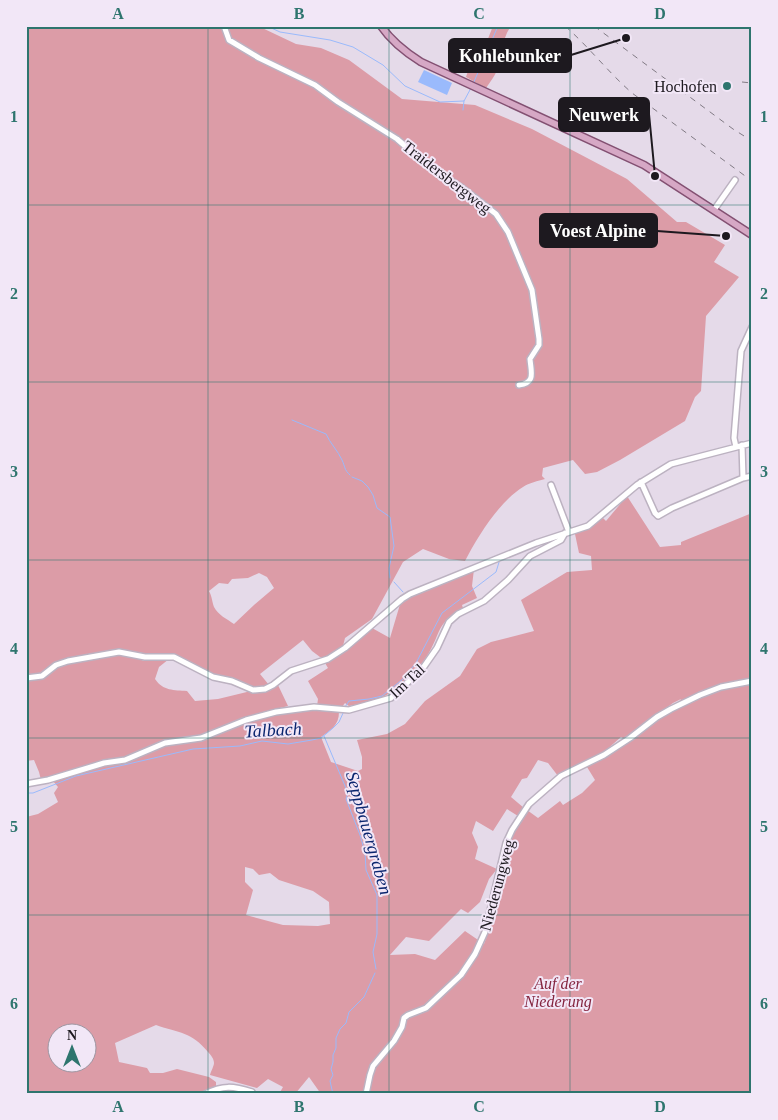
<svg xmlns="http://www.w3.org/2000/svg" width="778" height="1120" font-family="Georgia,serif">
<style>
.green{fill:#dc9ca7;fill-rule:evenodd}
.water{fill:#9abafc}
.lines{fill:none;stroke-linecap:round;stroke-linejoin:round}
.stream{stroke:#9abafc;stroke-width:1}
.minor-casing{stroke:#bcb2c1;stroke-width:8}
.major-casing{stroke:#835072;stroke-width:9}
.minor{stroke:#fff;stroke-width:5}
.major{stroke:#d6a8c5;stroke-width:6}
.rail{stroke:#817a84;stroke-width:1;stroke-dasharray:6 6;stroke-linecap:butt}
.grid{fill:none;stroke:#2e756e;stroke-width:1;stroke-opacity:0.55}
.poi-dot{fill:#2e756e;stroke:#f2e7f7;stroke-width:2}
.labels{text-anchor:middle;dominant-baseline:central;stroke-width:4;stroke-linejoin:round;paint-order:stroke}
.poi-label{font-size:16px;fill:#1d191f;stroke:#f2e7f7;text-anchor:end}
.street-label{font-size:16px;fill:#1d191f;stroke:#f2e7f7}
.park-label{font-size:16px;font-style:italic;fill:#84243f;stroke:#f2e7f7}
.water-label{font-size:18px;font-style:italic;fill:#0a256e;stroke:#f2e7f7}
.leader{fill:none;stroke:#1d191f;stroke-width:2}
.callout-dot{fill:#1d191f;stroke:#f2e7f7;stroke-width:2}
.callout{fill:#1d191f;stroke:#1d191f;stroke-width:2}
.callout-label{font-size:18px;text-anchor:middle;font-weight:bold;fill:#fff}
.neatline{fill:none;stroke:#2e756e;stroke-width:2}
.grid-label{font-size:16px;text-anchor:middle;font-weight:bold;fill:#2e756e}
</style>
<rect width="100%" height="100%" fill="#e5dae9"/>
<path class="green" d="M 26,26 L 258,26 L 296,44 L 321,48 L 349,60 L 402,99 L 475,105 L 532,129 L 627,179 L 677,222 L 686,222 L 725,245 L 714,262 L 739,277 L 706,316 L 701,391 L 695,397 L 685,421 L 620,460 L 597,472 L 585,474 L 573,460 L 543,468 L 542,476 L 545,479 C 538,481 529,483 523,487 C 499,502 478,536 465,561 L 449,559 L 423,549 L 403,562 L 372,619 L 345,638 L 343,646 L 327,657 L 320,657 L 312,651 L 303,640 L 260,674 L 269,685 L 263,688 L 255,689 L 208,673 L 178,656 L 171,654 L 164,654 L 148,656 L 114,650 L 92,654 L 89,653 L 92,658 L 117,653 L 145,661 L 169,659 L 159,667 L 155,679 C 163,691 174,690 187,691 L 195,701 L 218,699 L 251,691 C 260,695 271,692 278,685 L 288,706 L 241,718 L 239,720 L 196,737 L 171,740 L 129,757 L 41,780 L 39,772 L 34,760 L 26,761 ZM 259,573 L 267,577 L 274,588 L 254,605 L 234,624 C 227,619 218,615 214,607 C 212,602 212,596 209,591 L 219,583 L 228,584 L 232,579 L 248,578 Z
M 493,26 L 511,26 C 501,40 503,54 497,70 C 495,76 490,82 486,88 L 466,77 L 468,71 L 480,59 Z
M 627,496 L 660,547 L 681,545 L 681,542 L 752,513 L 752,679 L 746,680 L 747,685 L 752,684 L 752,1094 L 321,1094 L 309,1077 L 295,1094 L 279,1094 L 283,1087 L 268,1079 L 257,1088 L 210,1075 C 211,1071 214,1066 214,1063 C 214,1059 211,1055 208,1052 C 192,1032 179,1033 156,1025 L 115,1043 L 119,1062 L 147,1068 L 150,1073 L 163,1073 L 177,1069 L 209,1077 L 216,1082 L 216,1088 L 202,1094 L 26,1094 L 26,817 L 38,814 L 58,802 L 54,793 L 58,787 L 53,781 L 162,745 L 187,742 L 236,725 L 290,711 L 317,709 L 339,712 C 339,725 331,730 321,737 L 331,762 L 358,771 L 362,769 L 362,757 L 357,740 L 387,734 L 405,724 L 425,701 L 460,676 L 477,649 L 491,642 L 534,631 L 521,600 L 567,572 L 592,570 L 591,556 L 579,553 L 575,534 L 590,527 L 602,517 L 606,521 ZM 681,699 C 671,713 658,719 645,729 C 627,744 608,756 587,767 L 595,780 L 582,793 L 563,805 L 560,801 L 538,818 L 527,810 C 517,825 509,839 505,856 L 509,858 L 501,879 L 495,915 L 484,944 L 465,931 L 435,960 L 415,954 L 390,955 L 406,937 L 429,941 L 461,909 L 468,913 L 480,902 L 489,879 L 497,869 L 475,859 L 478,847 L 472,833 L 476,821 L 493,831 L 507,809 L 518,816 L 524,808 L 511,797 L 522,779 L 527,778 L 538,760 L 548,763 L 558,776 L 604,752 L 621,737 L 625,739 L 673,703 ZM 245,867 L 253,869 L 259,875 L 270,873 L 279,880 L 313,891 L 329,902 L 330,924 L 318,926 L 283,925 L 246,915 L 253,890 L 245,882 ZM 58,1032 L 88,1032 L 88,1062 L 58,1062 Z
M 474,569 L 472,586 L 477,598 L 462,605 L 463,608 C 435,624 442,632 427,656 C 416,673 395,694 375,700 C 367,703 357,704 349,706 L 345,703 L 341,708 L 317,706 L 318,699 L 308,681 L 328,668 L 325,663 L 339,655 L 372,625 L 372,628 L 390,638 L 401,601 Z"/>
<path class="water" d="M 424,70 L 452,83 L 447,95 L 418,82 Z"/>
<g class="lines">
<path class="stream" d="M 267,26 L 280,32 L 330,40 L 353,47 L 383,65 L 405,86 L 440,102 L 464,101 L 471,88
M 473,84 L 498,26
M 463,110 L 464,101
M 292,420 L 326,434 C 330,443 338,451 342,460 C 345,466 344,470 350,475
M 352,477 L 362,481 L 368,487 L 373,495 L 377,508 L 390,517 L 394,546 L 389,568 L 390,578
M 394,582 L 403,592
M 345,707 L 349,701 L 369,699 L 382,696 L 403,679 L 416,663 L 442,613 L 496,572 L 500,559
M 324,736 L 348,793 L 346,799 L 360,835 L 365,852 L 366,870 L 377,895 L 377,934 L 373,952 L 376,969
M 26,793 L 33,793 L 76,776 L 193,749 L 240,746 L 262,741 L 288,744 L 312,740 L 321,738 L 333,728 L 339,722 L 344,711
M 333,1094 L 330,1081 L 333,1075 L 331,1069 L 333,1062 L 333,1055 L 336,1048 L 336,1038 L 340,1029 L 346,1023 L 349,1012 L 364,997 L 375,973"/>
<defs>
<path id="minor" d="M 224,26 L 229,40 L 259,58 L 315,85 L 338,102 L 397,139 L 428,166 L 461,187 L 496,214 L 508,232 L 532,290 L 539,339 L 539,345 L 530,359 C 531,372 536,383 519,385
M 714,210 L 735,180
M 736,447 L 734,438 L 741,351 L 752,327
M 743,478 L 752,476
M 641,482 L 655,513 L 658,516 L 672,508 L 743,478 L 742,445
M 551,485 L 569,532
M 26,678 L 42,676 L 56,665 L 68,661 L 119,652 L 145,657 L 174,657 L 213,677 L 232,681 L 253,690 L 265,689 L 273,685 L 291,671 L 328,659 L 345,648 L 402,599 L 410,594 L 536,543 L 588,526 L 637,485 L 671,464 L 752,443
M 26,784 L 48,780 L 104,763 L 125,760 L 165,743 L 201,738 L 246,720 L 276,712 L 314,707 L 349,710 L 391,698 L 423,668 L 437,648 L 449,622 L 458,614 L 484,601 L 508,580 L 530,556 L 561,540 L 565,533
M 205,1094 C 223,1085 233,1086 252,1092 L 253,1094
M 366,1094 L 370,1075 L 373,1066 L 394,1041 L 402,1027 L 404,1018 L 408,1015 L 426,1008 L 461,975 L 475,954 L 485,932 L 506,843 L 512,830 L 529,804 L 561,776 L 604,755 L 630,738 L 657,717 L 671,709 L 700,695 L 721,687 L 752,681"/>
<path id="major" d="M 381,26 C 392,42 405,52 421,62 L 644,165 L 752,235"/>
</defs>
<use href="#minor" class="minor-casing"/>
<use href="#major" class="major-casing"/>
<use href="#minor" class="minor"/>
<use href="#major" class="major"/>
<path class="rail" d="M 565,26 C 589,47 608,72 632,93 L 752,181
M 594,26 L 733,129 L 752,141
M 742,82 L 752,83"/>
</g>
<path class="grid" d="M 208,26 L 208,1094M 389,26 L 389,1094M 570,26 L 570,1094M 26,205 L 752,205M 26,382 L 752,382M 26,560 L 752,560M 26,738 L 752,738M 26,915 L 752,915"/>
<circle class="poi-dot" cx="727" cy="86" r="5"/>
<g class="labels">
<g class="poi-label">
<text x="717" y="86">Hochofen</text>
</g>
<g class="street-label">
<text transform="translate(447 177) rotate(38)">Traidersbergweg</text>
<text transform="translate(407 681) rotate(-43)">Im Tal</text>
<text transform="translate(497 885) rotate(-75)">Niederungweg</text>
</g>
<g class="park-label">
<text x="558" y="983">Auf der<tspan x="558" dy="18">Niederung</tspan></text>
</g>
<g class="water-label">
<text transform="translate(273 730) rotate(-3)">Talbach</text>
<text transform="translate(369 833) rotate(74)">Seppbauergraben</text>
</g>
</g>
<path class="leader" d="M626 38L571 55M655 176L649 114M726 236L657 231"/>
<g class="callout-dot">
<circle cx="626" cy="38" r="5"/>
<circle cx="655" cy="176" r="5"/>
<circle cx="726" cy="236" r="5"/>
</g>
<g class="callout">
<rect x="449" y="39" width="122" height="33" rx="5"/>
<rect x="559" y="98" width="90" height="33" rx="5"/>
<rect x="540" y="214" width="117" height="33" rx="5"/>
</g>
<g class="callout-label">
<text x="510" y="62">Kohlebunker</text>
<text x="604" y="121">Neuwerk</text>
<text x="598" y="237">Voest Alpine</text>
</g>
<rect width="778" height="1120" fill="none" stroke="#f2e7f7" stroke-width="55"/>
<g transform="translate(72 1048)"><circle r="24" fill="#f2e7f7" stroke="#9d95a1"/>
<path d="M0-4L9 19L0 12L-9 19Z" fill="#2e756e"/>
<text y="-8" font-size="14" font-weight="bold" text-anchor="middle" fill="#1d191f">N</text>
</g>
<rect x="28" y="28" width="722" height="1064" class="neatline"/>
<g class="grid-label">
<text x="118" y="19">A</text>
<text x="299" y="19">B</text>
<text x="479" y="19">C</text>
<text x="660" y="19">D</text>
<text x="14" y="122">1</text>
<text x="764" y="122">1</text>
<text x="14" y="299">2</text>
<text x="764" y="299">2</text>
<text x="14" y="477">3</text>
<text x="764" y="477">3</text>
<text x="14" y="654">4</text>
<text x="764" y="654">4</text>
<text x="14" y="832">5</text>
<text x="764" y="832">5</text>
<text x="14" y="1009">6</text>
<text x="764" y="1009">6</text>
<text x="118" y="1112">A</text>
<text x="299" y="1112">B</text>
<text x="479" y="1112">C</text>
<text x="660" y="1112">D</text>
</g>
</svg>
